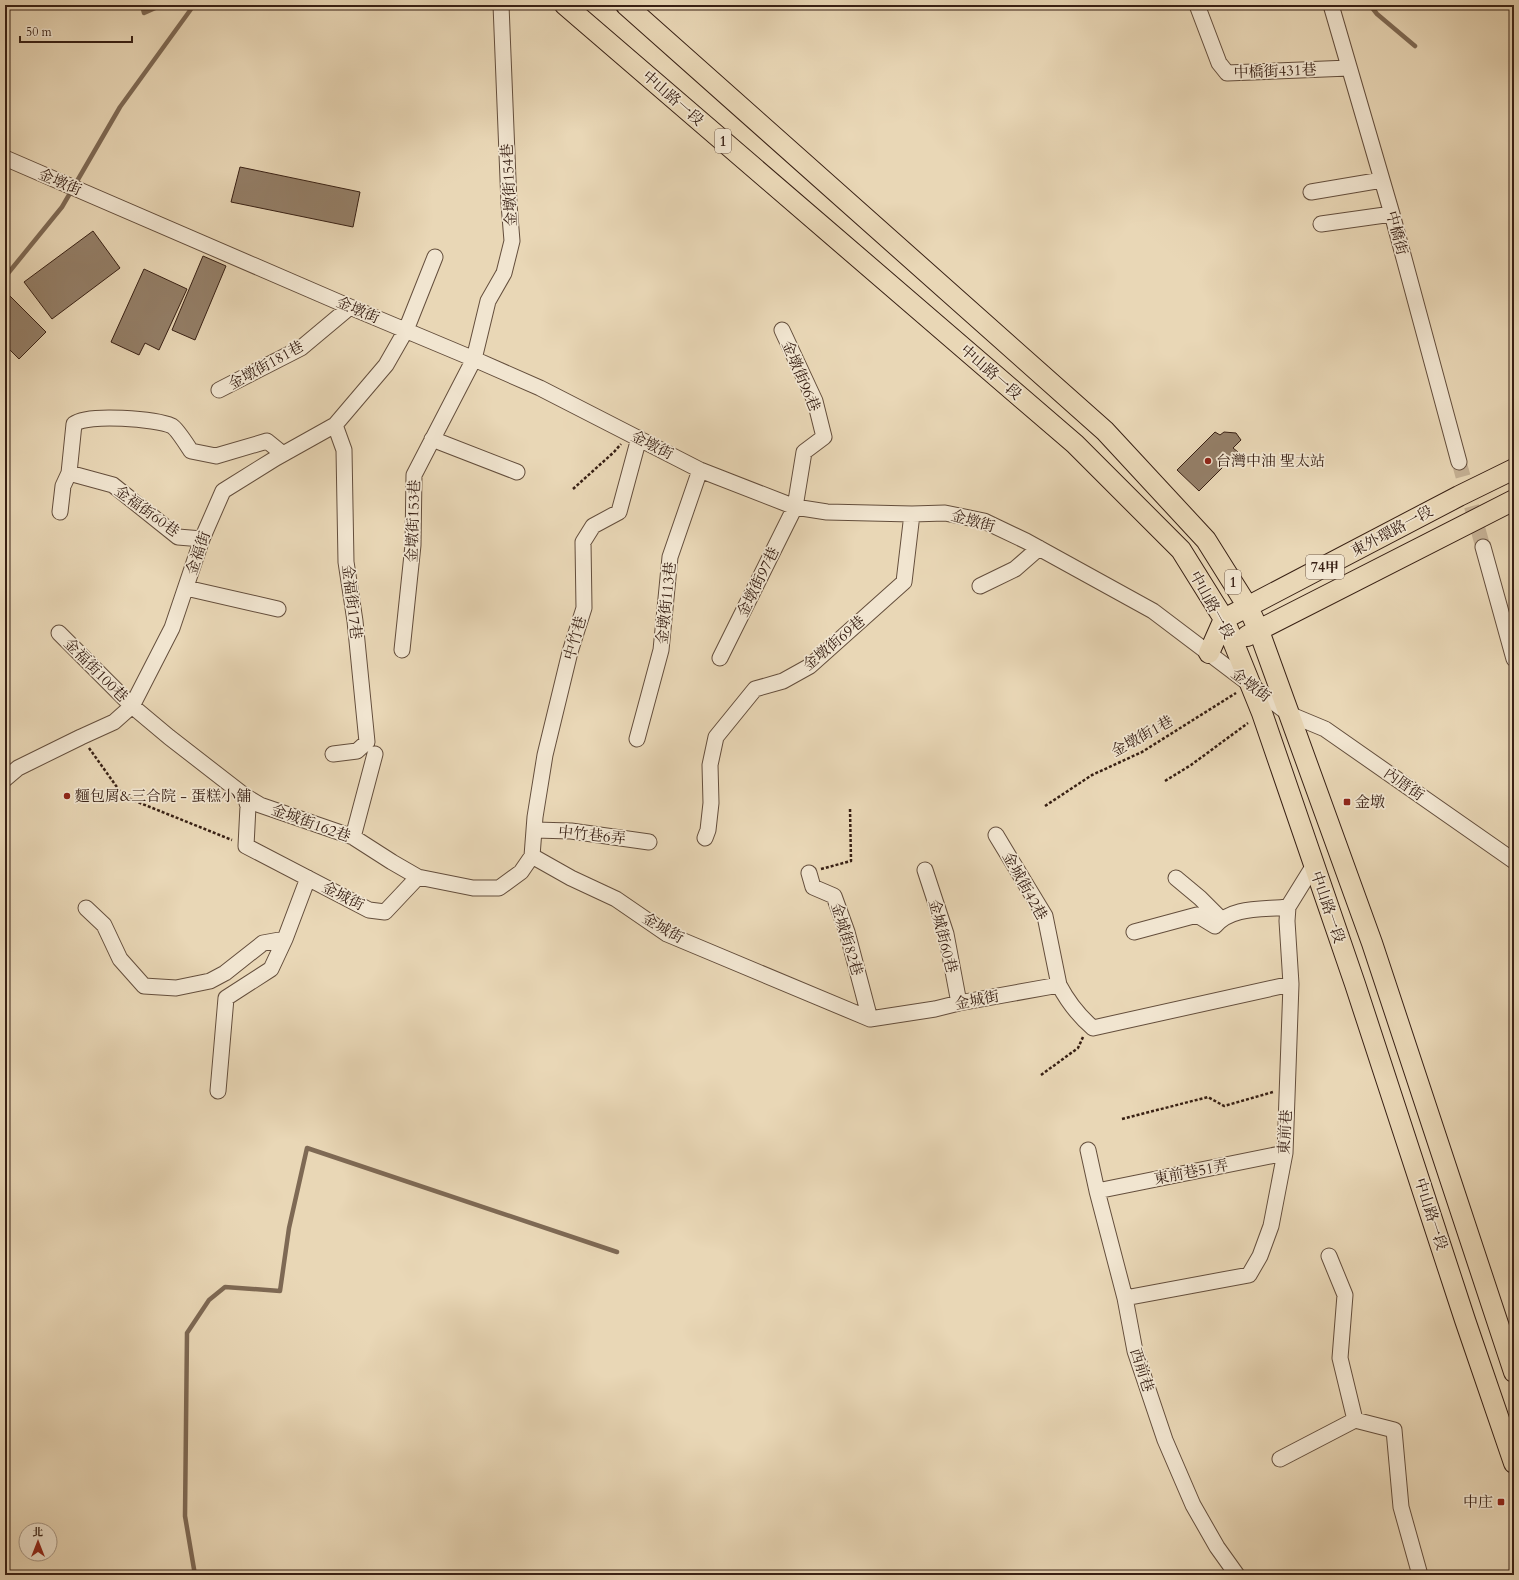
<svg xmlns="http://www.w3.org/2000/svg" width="1519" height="1580" font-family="Cardo,'Noto Serif TC',serif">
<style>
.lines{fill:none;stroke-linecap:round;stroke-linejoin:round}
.stream{stroke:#7e6954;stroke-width:4.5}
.building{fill:#947f68;stroke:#382014}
.minor-tunnel{stroke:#c6b296;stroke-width:15;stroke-dasharray:15 8;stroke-linecap:butt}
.minor-casing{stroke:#644e3c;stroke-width:17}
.major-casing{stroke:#382014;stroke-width:22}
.path{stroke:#382014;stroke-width:2.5;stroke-dasharray:3 2;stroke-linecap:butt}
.minor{stroke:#f1e5d0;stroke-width:15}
.major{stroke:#e9d7b6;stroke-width:20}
.poi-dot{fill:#8f2418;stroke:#f1e5d0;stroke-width:1.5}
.labels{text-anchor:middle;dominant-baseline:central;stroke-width:3.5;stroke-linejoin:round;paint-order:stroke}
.shield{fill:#f1e5d0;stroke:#705b4c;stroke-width:1}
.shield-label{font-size:14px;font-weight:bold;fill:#382014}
.street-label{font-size:15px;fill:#382014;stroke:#f1e5d0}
.poi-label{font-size:15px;fill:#382014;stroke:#f1e5d0;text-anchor:start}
</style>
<rect width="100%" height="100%" fill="#e9d7b6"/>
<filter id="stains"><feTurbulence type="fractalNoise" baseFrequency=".005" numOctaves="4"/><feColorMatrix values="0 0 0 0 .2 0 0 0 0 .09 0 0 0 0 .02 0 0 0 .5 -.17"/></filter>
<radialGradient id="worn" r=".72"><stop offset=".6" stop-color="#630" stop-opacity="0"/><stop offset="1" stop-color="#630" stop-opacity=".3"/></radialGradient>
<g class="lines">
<path class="stream" d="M 142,5 L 144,13 L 162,5
M 1370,5 L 1377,14 L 1415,46
M 5,277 L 62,207 L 120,107 L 194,5
M 195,1575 L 185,1516 L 187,1333 L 209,1300 L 225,1287 L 280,1291 L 289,1228 L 307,1148 L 617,1252"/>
</g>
<path class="building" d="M 240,167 L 360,192 L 353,227 L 231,202 Z
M 93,231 L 120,268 L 52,319 L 24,282 Z
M 203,256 L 226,266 L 195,340 L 172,330 Z
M 144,269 L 187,289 L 159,350 L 145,343 L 139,355 L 111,342 Z
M 7,293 L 46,332 L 19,359 L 5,345 L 5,295 Z
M 1215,432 L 1220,435 L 1224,432 L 1236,433 L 1241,440 L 1233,448 L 1238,452 L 1199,491 L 1177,470 Z"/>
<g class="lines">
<path class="minor-tunnel" d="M 1459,462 L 1483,547"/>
<defs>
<path id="minor" d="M 1197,5 L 1219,63 L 1227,73 L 1349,68
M 1331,5 L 1392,214 L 1459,462
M 5,158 L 350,307 L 474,359 L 540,388 L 700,470 L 795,507 L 827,512 L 912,514 L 945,513 L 984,521 L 1026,541 L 1153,611 L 1289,714 L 1325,729 L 1514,861
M 1311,192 L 1382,180
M 1321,224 L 1392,214
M 219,390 L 301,348 L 350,307
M 432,439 L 517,472
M 69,473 L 113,485 L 178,537 L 202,539
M 60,512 L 63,486 L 69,473 L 74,424 C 88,413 156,419 172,426 C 177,429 187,445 191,451 L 216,456 L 267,441 L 283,454
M 1483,547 L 1514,659
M 980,586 L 1015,569 L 1039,548
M 186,588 L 278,609
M 59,633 L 132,706 L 169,737 L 245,796 L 260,805 L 353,837 L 392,862 L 418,877 L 473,888 L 499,888 L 521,872 L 532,856 L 571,878 L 616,899 L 667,934 L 870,1019 L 935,1009 L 959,1003 L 1059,985 C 1068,1002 1079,1016 1093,1028 L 1291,984
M 402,650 L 413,545 L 414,475 L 474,359 L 488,301 L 504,273 L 512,241 L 509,204 L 501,5
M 720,658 L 795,507 L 804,452 L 824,437 L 815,401 L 782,330
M 637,739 L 661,650 L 670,557 L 700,470
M 333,754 L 357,751 L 367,742 L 355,621 L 346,562 L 344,450 L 335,425
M 5,779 L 18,768 L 81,737 L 114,722 L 132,706 L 172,628 L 202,539 L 223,491 L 276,458 L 335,425 L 386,365 L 406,330 L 435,257
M 245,796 L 248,806 L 246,846 L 369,910 L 385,912 L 418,877
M 535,830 L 571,831 L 649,842
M 996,835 L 1045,916 L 1059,985
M 353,837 L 375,754
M 705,838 L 708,830 L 711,803 L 710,765 L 716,737 L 755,689 L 783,681 L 810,666 L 904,582 L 912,514
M 532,856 L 535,817 L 545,755 L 570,652 L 584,608 L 583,542 L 593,526 L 619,512 L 639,438
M 925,870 L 946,934 L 959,1003
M 809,873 L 813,887 L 834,896 L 847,932 L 870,1019
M 1176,878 L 1200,898 L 1221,919
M 86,908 L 104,925 L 120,959 L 144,986 L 176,988 L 210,981 L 225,973 L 263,943 L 285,939
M 1134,932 L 1197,915 L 1215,926 C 1232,906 1263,910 1288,907
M 218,1091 L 226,998 L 271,969 L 285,939 L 308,878
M 1088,1150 L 1097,1191 L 1125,1298 L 1135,1351 L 1165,1440 L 1193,1505 L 1217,1547 L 1237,1575
M 1097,1191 L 1285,1153
M 1329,1256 L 1345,1295 L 1340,1358 L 1355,1420
M 1125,1298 L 1249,1275 L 1260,1256 L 1271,1226 L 1285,1153 L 1291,984 L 1287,921 L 1288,907 L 1314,865
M 1280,1459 L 1355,1420 L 1394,1430 L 1401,1507 L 1420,1575"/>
<path id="major" d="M 565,5 L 1075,444 L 1181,550 L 1224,619 L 1262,713 L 1355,984 L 1465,1320 L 1514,1463
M 626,5 L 1105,431 L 1206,540 L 1248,607 L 1259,631 L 1372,943 L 1514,1372
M 1247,636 L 1514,500
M 1209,653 L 1224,619 L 1459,496 L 1514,469"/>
</defs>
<use href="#minor" class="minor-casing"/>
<use href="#major" class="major-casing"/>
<path class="path" d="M 573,489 L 614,452 L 621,444
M 89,748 L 119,790 L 130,799 L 232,840
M 1165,781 L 1191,765 L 1248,723
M 1045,806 L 1092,775 L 1142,752 L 1236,693
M 821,869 L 851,861 L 850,808
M 1041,1075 L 1078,1048 L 1083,1037
M 1122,1119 L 1208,1097 L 1224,1106 L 1273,1092"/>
<use href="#minor" class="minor"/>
<use href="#major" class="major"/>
</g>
<g class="poi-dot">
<circle cx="1208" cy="461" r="4"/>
<circle cx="67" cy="796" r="4"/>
<rect x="1343" y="798" width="8" height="8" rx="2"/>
<rect x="1497" y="1498" width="8" height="8" rx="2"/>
</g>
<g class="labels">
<g class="shield">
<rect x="715" y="129" width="16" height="24" rx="3"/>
<rect x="1306" y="555" width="38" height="24" rx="3"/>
<rect x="1225" y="570" width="16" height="24" rx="3"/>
</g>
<g class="shield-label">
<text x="723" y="141">1</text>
<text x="1325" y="567">74甲</text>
<text x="1233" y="582">1</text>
</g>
<g class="street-label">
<text transform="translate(1275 71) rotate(-2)">中橋街431巷</text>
<text transform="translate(673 98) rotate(41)">中山路一段</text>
<text transform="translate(60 182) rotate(23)">金墩街</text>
<text transform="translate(509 185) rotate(-93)">金墩街154巷</text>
<text transform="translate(1397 233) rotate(75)">中橋街</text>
<text transform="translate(358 310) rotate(23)">金墩街</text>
<text transform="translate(266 365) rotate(-29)">金墩街181巷</text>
<text transform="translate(991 372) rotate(41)">中山路一段</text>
<text transform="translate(801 376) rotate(67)">金墩街96巷</text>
<text transform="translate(652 445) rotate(27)">金墩街</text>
<text transform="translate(147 511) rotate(36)">金福街60巷</text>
<text transform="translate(413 521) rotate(-88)">金墩街153巷</text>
<text transform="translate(973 521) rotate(16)">金墩街</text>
<text transform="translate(1392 531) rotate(-28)">東外環路一段</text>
<text transform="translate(198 553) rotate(-71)">金福街</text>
<text transform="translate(758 582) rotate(-64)">金墩街97巷</text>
<text transform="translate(352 602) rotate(83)">金福街17巷</text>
<text transform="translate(666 603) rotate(-84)">金墩街113巷</text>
<text transform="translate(1212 605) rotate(61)">中山路一段</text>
<text transform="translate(575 638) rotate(-74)">中竹巷</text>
<text transform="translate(834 643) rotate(-40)">金墩街69巷</text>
<text transform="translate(96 670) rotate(45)">金福街100巷</text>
<text transform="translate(1251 685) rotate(37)">金墩街</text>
<text transform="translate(1142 736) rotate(-29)">金墩街1巷</text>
<text transform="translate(1404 784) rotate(35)">內厝街</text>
<text transform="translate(311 823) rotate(20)">金城街162巷</text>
<text transform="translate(592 835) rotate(6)">中竹巷6弄</text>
<text transform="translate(1025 886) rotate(61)">金城街42巷</text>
<text transform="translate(343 896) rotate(27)">金城街</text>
<text transform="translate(1328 907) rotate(71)">中山路一段</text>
<text transform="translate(663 928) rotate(30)">金城街</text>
<text transform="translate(943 936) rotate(76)">金城街60巷</text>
<text transform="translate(847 939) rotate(73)">金城街82巷</text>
<text transform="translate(977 1000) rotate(-11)">金城街</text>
<text transform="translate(1285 1132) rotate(-87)">東前巷</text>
<text transform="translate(1191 1172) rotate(-11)">東前巷51弄</text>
<text transform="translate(1431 1214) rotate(72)">中山路一段</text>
<text transform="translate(1142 1370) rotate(72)">西前巷</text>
</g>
<g class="poi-label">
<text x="1216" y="461">台灣中油 聖太站</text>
<text x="75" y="796">麵包屑&amp;三合院 - 蛋糕小舖</text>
<text x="1355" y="802">金墩</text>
<text x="1493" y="1502" text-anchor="end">中庄</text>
</g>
</g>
<rect width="1519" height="1580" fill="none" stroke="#e9d7b6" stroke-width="20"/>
<rect x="6" y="6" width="1507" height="1568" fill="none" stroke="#382014" stroke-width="2"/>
<rect x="10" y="10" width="1499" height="1560" fill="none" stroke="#382014"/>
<g transform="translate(38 1542)"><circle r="19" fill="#f1e5d0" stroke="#a79685"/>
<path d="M0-3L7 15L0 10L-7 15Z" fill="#8f2418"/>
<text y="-6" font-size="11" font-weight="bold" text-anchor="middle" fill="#382014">北</text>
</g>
<path d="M20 36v6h112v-6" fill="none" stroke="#382014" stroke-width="2"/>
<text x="26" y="36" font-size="12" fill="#382014" stroke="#f1e5d0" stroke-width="3" paint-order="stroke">50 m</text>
<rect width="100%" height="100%" filter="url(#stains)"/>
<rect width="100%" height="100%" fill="url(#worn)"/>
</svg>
